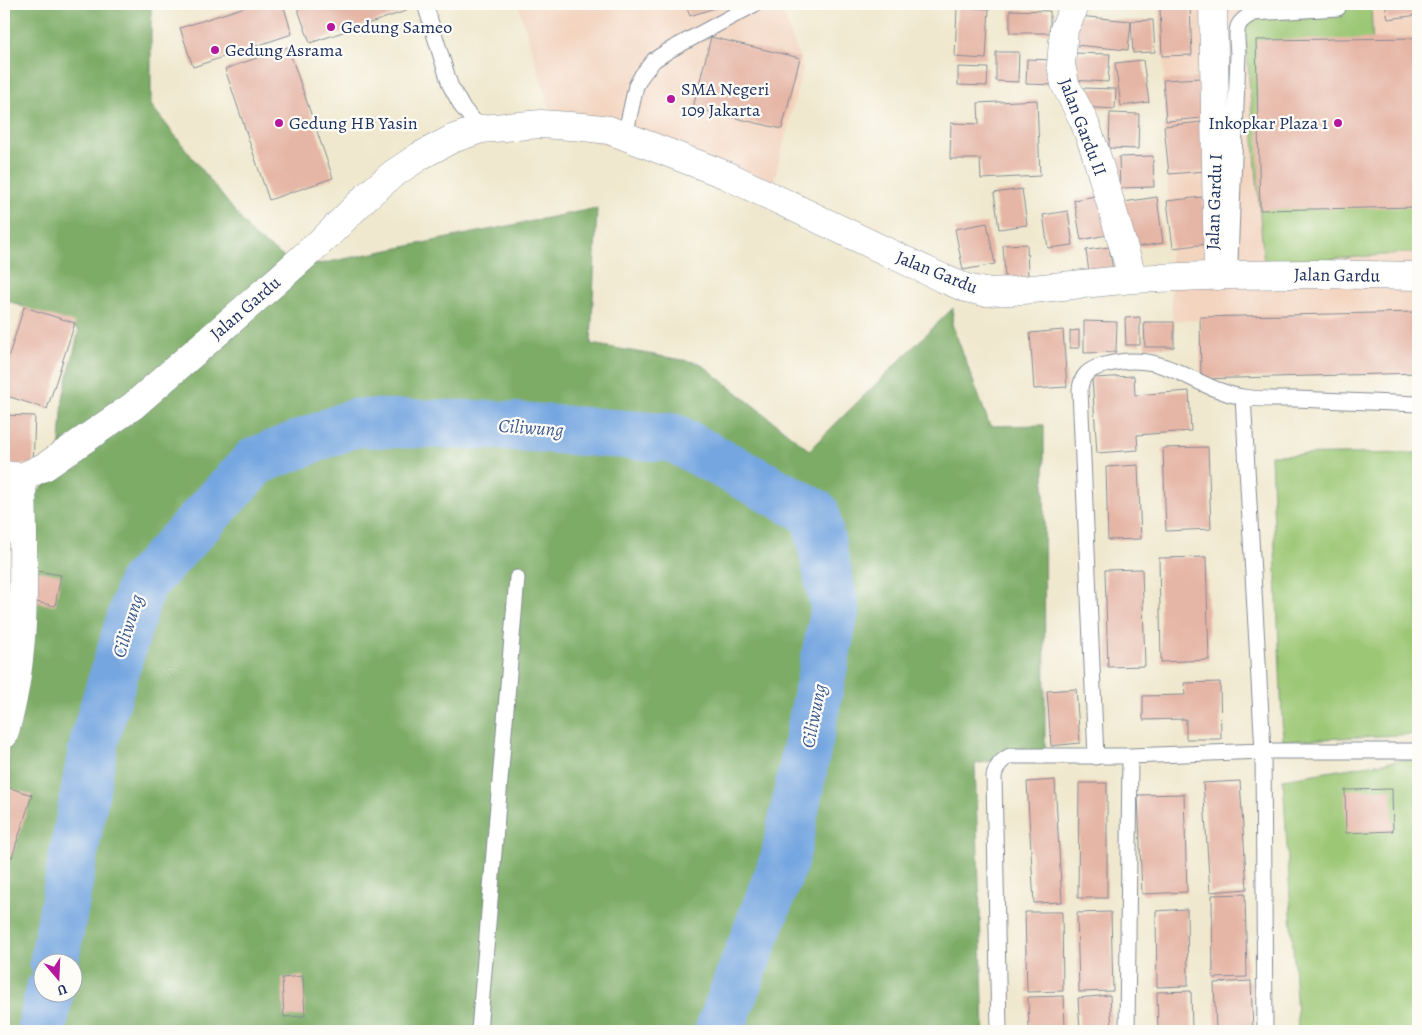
<svg xmlns="http://www.w3.org/2000/svg" width="1422" height="1035" font-family="Alegreya,serif">
<style>
.built{fill:#f3d4bf}
.green{fill:#9cc774;stroke:#5c7b69}
.forest{fill:#7dac66;stroke:#4c6e62;fill-rule:evenodd}
.lines{fill:none;stroke-linecap:round;stroke-linejoin:round}
.river{stroke:#75a6e0;stroke-width:49}
.building{fill:#e5b5a5}
.lane-casing{stroke:#868c96;stroke-width:17}
.street-casing{stroke:#868c96;stroke-width:29}
.lane{stroke:#fff;stroke-width:15}
.street{stroke:#fff;stroke-width:28}
.poi-dot{fill:#b5179e;stroke:#fdfcf7;stroke-width:2}
.labels{text-anchor:middle;dominant-baseline:central;stroke-width:4.5;stroke-linejoin:round;paint-order:stroke}
.poi-label{font-size:18px;fill:#1b2f5e;stroke:#fdfcf7;text-anchor:start}
.street-label{font-size:18px;fill:#1b2f5e;stroke:#fdfcf7}
.water-label{font-size:19px;font-style:italic;fill:#3a598c;stroke:#fdfcf7}
</style>
<rect width="100%" height="100%" fill="#fdfcf7"/>
<filter id="ink" filterUnits="userSpaceOnUse"><feTurbulence type="fractalNoise" baseFrequency=".02" numOctaves="2"/><feDisplacementMap in="SourceGraphic" scale="10" xChannelSelector="R" yChannelSelector="G"/><feConvolveMatrix kernelMatrix="1 2 1 2 8 2 1 2 1" color-interpolation-filters="sRGB"/></filter>
<filter id="wash" filterUnits="userSpaceOnUse"><feTurbulence type="fractalNoise" baseFrequency=".0096" numOctaves="4" result="noise"/><feDisplacementMap in="SourceGraphic" scale="20" xChannelSelector="R" yChannelSelector="G"/><feGaussianBlur stdDeviation="1.12" result="paint"/><feColorMatrix in="noise" values="0 0 0 0 0 0 0 0 0 0 0 0 0 0 0 0 0 1.4 0 .05"/><feComposite in="paint" operator="in"/></filter>
<g filter="url(#wash)">
<rect width="100%" height="100%" fill="#f0e8ce"/>
<path class="built" d="M 518,4 L 780,4 L 803,68 L 770,196 L 556,130 Z
M 1162,4 L 1418,4 L 1418,313 L 1172,321 Z"/>
<path class="green" d="M 1243,4 L 1371,4 L 1373,51 L 1418,50 L 1418,252 L 1264,265 Z
M 1418,453 L 1418,734 L 1283,741 L 1271,455 Z
M 1414,758 L 1418,761 L 1418,1031 L 1298,1031 L 1283,779 Z"/>
<path class="forest" d="M 4,4 L 151,4 L 151,105 L 254,236 L 299,268 L 597,208 L 591,344 L 700,363 L 809,450 L 953,308 L 952,324 L 990,426 L 1044,425 L 1045,752 L 975,764 L 984,1031 L 4,1031 L 4,821 L 5,818 L 20,509 L 58,472 L 63,398 L 79,330 L 4,299 ZM 42,962 L 72,962 L 72,992 L 42,992 Z"/>
<g class="lines">
<path class="river" d="M 54,962 L 95,737 L 141,585 L 256,461 L 354,423 L 495,425 L 674,438 L 815,513 L 835,609 L 785,858 L 719,1031
M 42,1031 L 49,992"/>
</g>
<g id="blocks">
<path class="building" d="M 254,4 L 283,4 L 292,34 L 193,67 L 180,28 Z
M 296,4 L 404,4 L 406,11 L 310,43 Z
M 685,4 L 727,4 L 690,16 Z
M 1385,4 L 1418,4 L 1418,15 L 1388,19 Z
M 957,7 L 989,9 L 986,59 L 955,57 Z
M 1190,7 L 1192,55 L 1162,56 L 1160,8 Z
M 1010,10 L 1050,11 L 1050,33 L 1010,33 Z
M 1078,16 L 1131,21 L 1128,50 L 1075,45 Z
M 1153,20 L 1155,52 L 1133,53 L 1131,21 Z
M 711,37 L 800,58 L 782,129 L 693,108 Z
M 1418,38 L 1418,207 L 1260,210 L 1256,40 Z
M 288,47 L 333,178 L 269,200 L 225,69 Z
M 996,52 L 1019,52 L 1018,82 L 996,81 Z
M 1071,53 L 1110,54 L 1108,82 L 1070,80 Z
M 1027,59 L 1055,60 L 1054,85 L 1026,84 Z
M 1143,60 L 1149,102 L 1121,106 L 1115,63 Z
M 958,67 L 988,68 L 987,86 L 958,85 Z
M 1202,78 L 1205,118 L 1166,121 L 1163,80 Z
M 1082,88 L 1116,89 L 1115,109 L 1081,107 Z
M 1037,100 L 1040,176 L 981,179 L 980,159 L 950,159 L 951,123 L 979,124 L 978,103 Z
M 1110,113 L 1139,114 L 1138,149 L 1109,148 Z
M 1201,122 L 1206,171 L 1169,174 L 1164,126 Z
M 1153,156 L 1154,187 L 1120,188 L 1119,157 Z
M 1022,189 L 1027,225 L 999,229 L 994,193 Z
M 1100,195 L 1107,235 L 1081,240 L 1074,200 Z
M 1157,197 L 1163,243 L 1130,248 L 1124,202 Z
M 1202,197 L 1207,244 L 1173,248 L 1167,201 Z
M 1068,211 L 1073,245 L 1048,248 L 1043,215 Z
M 987,223 L 995,264 L 963,270 L 955,229 Z
M 1027,244 L 1028,278 L 1005,279 L 1003,245 Z
M 1109,247 L 1114,277 L 1090,280 L 1086,250 Z
M 24,307 L 75,323 L 47,409 L 4,395 L 4,371 Z
M 1418,312 L 1418,373 L 1201,379 L 1200,317 Z
M 1140,317 L 1140,345 L 1126,345 L 1125,318 Z
M 1084,321 L 1117,322 L 1116,352 L 1084,353 Z
M 1144,322 L 1174,322 L 1174,347 L 1145,347 Z
M 1063,330 L 1067,387 L 1034,389 L 1030,333 Z
M 1079,330 L 1079,348 L 1070,348 L 1070,331 Z
M 1134,376 L 1135,395 L 1189,391 L 1191,431 L 1137,435 L 1138,450 L 1097,453 L 1092,378 Z
M 4,415 L 35,416 L 33,465 L 4,464 Z
M 1208,447 L 1211,529 L 1166,531 L 1163,448 Z
M 1138,465 L 1141,539 L 1108,540 L 1106,467 Z
M 1206,557 L 1209,660 L 1161,662 L 1159,558 Z
M 1142,569 L 1145,666 L 1108,667 L 1105,570 Z
M 32,570 L 61,575 L 55,606 L 27,600 Z
M 1220,682 L 1221,739 L 1186,739 L 1186,719 L 1143,720 L 1143,696 L 1185,695 L 1184,683 Z
M 1076,689 L 1080,743 L 1051,746 L 1047,691 Z
M 1055,780 L 1062,902 L 1034,903 L 1027,782 Z
M 1240,781 L 1247,889 L 1210,892 L 1203,783 Z
M 1079,783 L 1107,783 L 1107,898 L 1078,898 Z
M 4,786 L 32,795 L 12,857 L 4,854 Z
M 1392,789 L 1393,831 L 1346,833 L 1345,790 Z
M 1184,794 L 1187,892 L 1142,894 L 1138,795 Z
M 1245,894 L 1247,977 L 1213,978 L 1212,895 Z
M 1187,909 L 1188,986 L 1157,987 L 1156,911 Z
M 1025,912 L 1062,912 L 1063,991 L 1027,992 Z
M 1111,912 L 1113,991 L 1079,992 L 1077,913 Z
M 303,976 L 305,1016 L 284,1017 L 282,978 Z
M 1251,981 L 1253,1031 L 1216,1031 L 1214,983 Z
M 1191,991 L 1192,1031 L 1158,1031 L 1157,992 Z
M 1110,995 L 1112,1031 L 1080,1031 L 1078,998 Z
M 1064,996 L 1065,1031 L 1029,1031 L 1028,997 Z"/>
</g>
</g>
<g filter="url(#ink)">
<use href="#blocks" fill-opacity="0" stroke="#868c96" stroke-width="1"/>
<g class="lines">
<defs>
<path id="lane" d="M 425,4 L 450,85 L 462,107 L 481,129
M 625,136 L 636,86 L 642,75 L 654,60 L 668,51 L 755,4
M 1230,261 L 1238,54 C 1237,32 1232,23 1254,13 L 1338,8
M 1243,397 L 1263,751 L 1265,1031
M 1096,757 L 1080,390 C 1081,376 1088,370 1101,366 C 1164,347 1187,386 1242,397 C 1259,400 1279,399 1296,399 C 1337,401 1377,402 1418,404
M 479,1031 L 517,578
M 999,1031 L 994,776 C 997,766 1000,761 1010,756 L 1130,756 L 1263,751 L 1418,751
M 1127,1031 L 1130,756"/>
<path id="street" d="M 1076,4 L 1064,29 L 1061,65 L 1065,84 L 1084,121 L 1095,151 L 1133,279
M 1213,4 L 1218,276
M 4,475 L 22,477 L 46,466 L 133,406 L 280,278 L 329,234 L 367,196 L 393,174 L 420,156 L 452,139 L 481,129 L 541,124 L 584,127 L 609,130 L 726,175 L 942,278 L 966,288 L 984,292 L 1012,291 L 1133,279 L 1230,275 L 1315,274 L 1418,276
M 4,735 C 29,653 23,561 22,477"/>
</defs>
<use href="#lane" class="lane-casing"/>
<use href="#street" class="street-casing"/>
<use href="#lane" class="lane"/>
<use href="#street" class="street"/>
</g>
</g>
<g class="poi-dot">
<circle cx="331" cy="27" r="5"/>
<circle cx="215" cy="50" r="5"/>
<circle cx="671" cy="99" r="5"/>
<circle cx="279" cy="123" r="5"/>
<circle cx="1338" cy="123" r="5"/>
</g>
<g class="labels">
<g class="poi-label">
<text x="341" y="27">Gedung Sameo</text>
<text x="225" y="50">Gedung Asrama</text>
<text x="681" y="89">SMA Negeri<tspan x="681" dy="21">109 Jakarta</tspan></text>
<text x="289" y="123">Gedung HB Yasin</text>
<text x="1328" y="123" text-anchor="end">Inkopkar Plaza 1</text>
</g>
<g class="street-label">
<text transform="translate(1083 127) rotate(69)">Jalan Gardu II</text>
<text transform="translate(1214 202) rotate(-88)">Jalan Gardu I</text>
<text transform="translate(937 272) rotate(22)">Jalan Gardu</text>
<text transform="translate(1337 275) rotate(1)">Jalan Gardu</text>
<text transform="translate(245 308) rotate(-41)">Jalan Gardu</text>
</g>
<g class="water-label">
<text transform="translate(531 428) rotate(4)">Ciliwung</text>
<text transform="translate(128 626) rotate(-73)">Ciliwung</text>
<text transform="translate(814 716) rotate(-79)">Ciliwung</text>
</g>
</g>
<rect width="1422" height="1035" fill="none" stroke="#fdfcf7" stroke-width="20"/>
<g transform="translate(58 978) rotate(161)"><circle r="24" fill="#fdfcf7" stroke="#a3aaba"/>
<path d="M0-4L9 19L0 12L-9 19Z" fill="#b5179e"/>
<text y="-8" font-size="14" font-weight="bold" text-anchor="middle" fill="#1b2f5e">U</text>
</g>
</svg>
